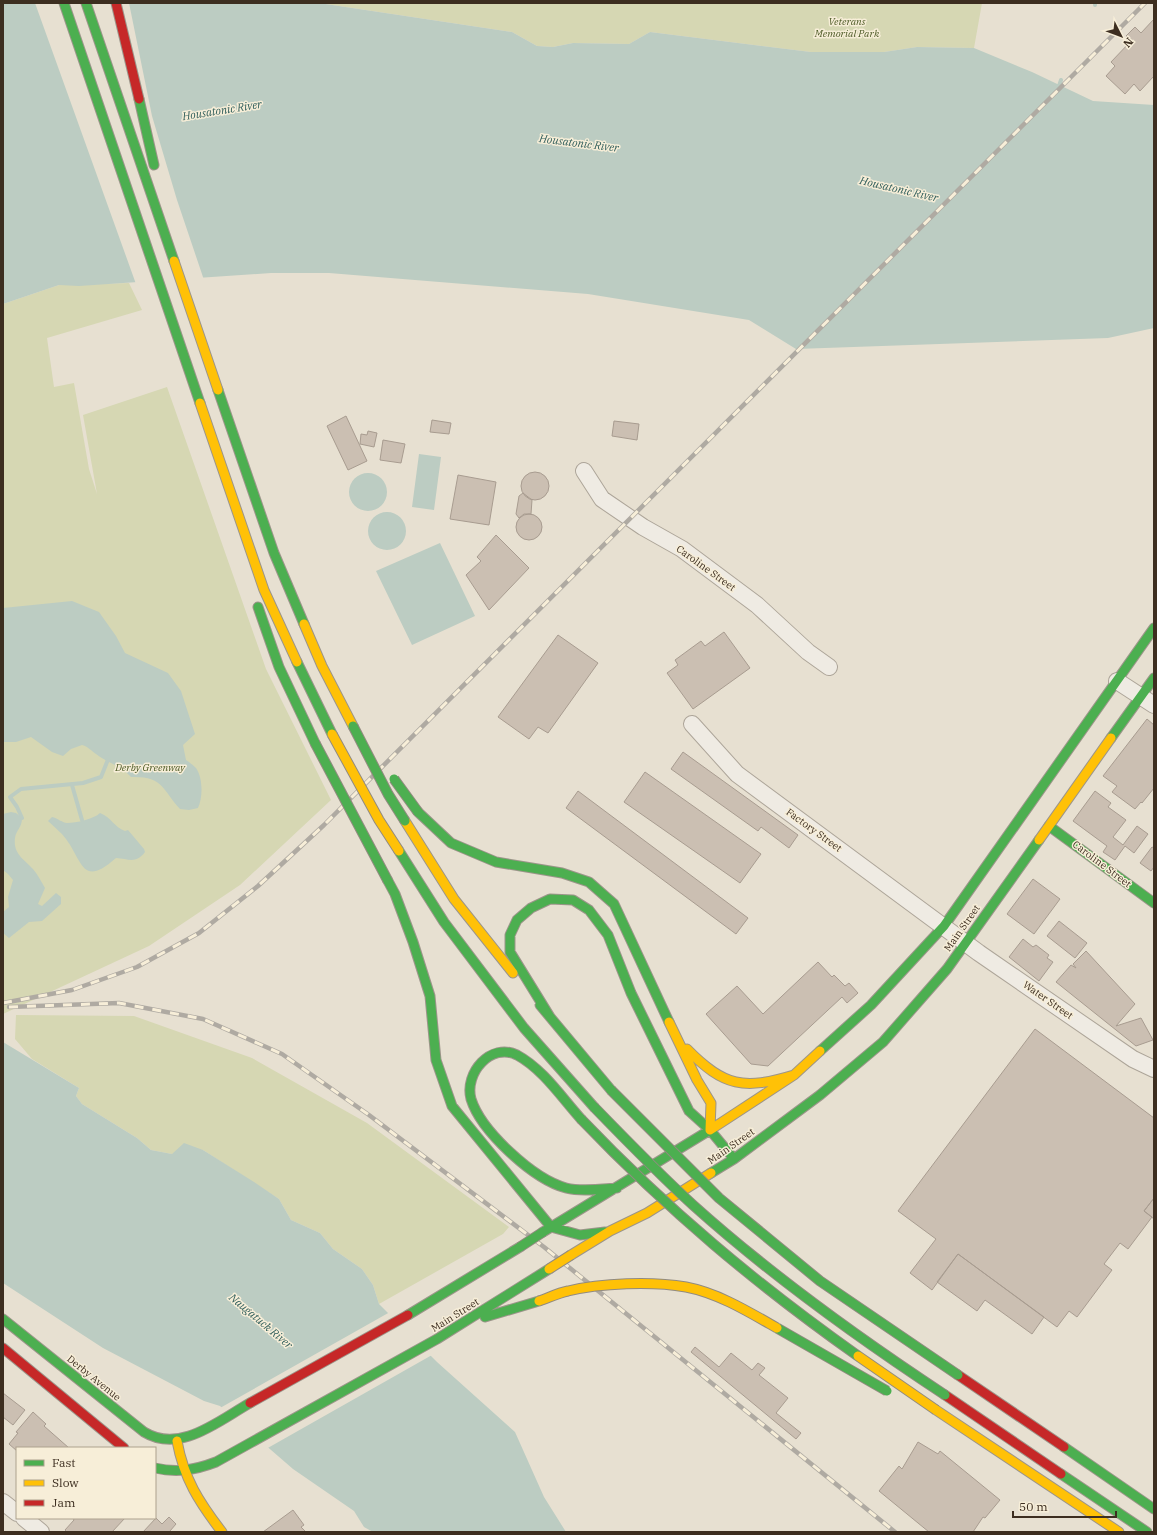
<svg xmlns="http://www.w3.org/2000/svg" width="1157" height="1535" font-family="'IBM Plex Serif',serif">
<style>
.green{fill:#d6d7b3}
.water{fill:#bcccc2}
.pier{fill:#e7e0d1}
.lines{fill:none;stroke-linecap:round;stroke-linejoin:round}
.stream{stroke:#bcccc2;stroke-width:4}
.building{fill:#cbbfb2;stroke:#a89c90}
.street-casing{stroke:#ada599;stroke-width:18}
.fast-casing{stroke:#9c958a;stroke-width:11}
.slow-casing{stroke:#9c958a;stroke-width:11}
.jam-casing{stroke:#9c958a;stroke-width:11}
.street{stroke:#efebe3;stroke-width:16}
.fast{stroke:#4caf50;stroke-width:9}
.slow{stroke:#ffc107;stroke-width:9}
.jam{stroke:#c62828;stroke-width:9}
.rail-casing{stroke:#afaaa2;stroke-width:4.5}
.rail{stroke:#f7eed8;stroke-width:3;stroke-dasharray:9;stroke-linecap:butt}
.fast-bridge-casing{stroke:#928b80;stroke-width:11;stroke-linecap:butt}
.slow-bridge-casing{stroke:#928b80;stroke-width:11;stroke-linecap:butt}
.fast-bridge{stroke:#4caf50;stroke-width:9}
.slow-bridge{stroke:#ffc107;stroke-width:9}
.labels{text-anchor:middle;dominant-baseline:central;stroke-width:3;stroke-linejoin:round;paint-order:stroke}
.park-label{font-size:10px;font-style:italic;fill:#4d5a26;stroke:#f7eed8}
.street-label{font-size:10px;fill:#3d2e20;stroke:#f7eed8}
.water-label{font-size:11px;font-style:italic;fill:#2f5d5a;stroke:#f7eed8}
</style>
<rect width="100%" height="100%" fill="#e7e0d1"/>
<path class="green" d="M 319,3 L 982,3 L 974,48 L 917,47 L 884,52 L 811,52 L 650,32 L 629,44 L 573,43 L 553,47 L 537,46 L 512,32 Z
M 129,283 L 142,310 L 47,338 L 54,387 L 74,383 L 89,469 L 97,494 L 83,415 L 167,387 L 266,669 L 331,800 L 240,885 L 149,946 L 3,1014 L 3,304 L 59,285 Z
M 16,1015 L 134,1016 L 252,1058 L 367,1123 L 509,1227 L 503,1234 L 379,1304 L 373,1285 L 362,1269 L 333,1249 L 320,1233 L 291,1220 L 279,1199 L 203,1150 L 172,1154 L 151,1150 L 137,1138 L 82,1104 L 76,1096 L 79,1088 L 32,1059 L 15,1039 Z"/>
<path class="water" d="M 3,3 L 319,3 L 512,32 L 537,46 L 553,47 L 573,43 L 629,44 L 650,32 L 811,52 L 884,52 L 917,47 L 974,48 L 1032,72 L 1093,101 L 1154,105 L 1154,328 L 1108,338 L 796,349 L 749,320 L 588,294 L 329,273 L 271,273 L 79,286 L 59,285 L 3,304 Z
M 419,454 L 441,457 L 434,510 L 412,507 Z
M349 492a19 19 0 1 1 38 0a19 19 0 1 1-38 0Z
M368 531a19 19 0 1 1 38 0a19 19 0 1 1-38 0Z
M 440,543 L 475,616 L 412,645 L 376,571 Z
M 72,601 L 99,612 L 116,636 L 125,653 L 168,673 L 181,691 L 195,734 L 183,745 L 186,760 C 189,762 193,765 196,768 C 203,778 203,797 198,808 L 189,810 L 180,809 C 162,789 163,776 131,777 C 121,766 108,763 96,754 C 91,751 89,747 82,745 L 71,749 L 63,756 L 52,752 L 31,737 L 16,742 L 3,742 L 3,608 Z
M 11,812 L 16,813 L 22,818 C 22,828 16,830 15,838 C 13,854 24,859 33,869 C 38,875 41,881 45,888 L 38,904 L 42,906 L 56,893 L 61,897 L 61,904 L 42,921 L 29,922 L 9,938 L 3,933 L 3,912 L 9,907 L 8,897 L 13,880 L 8,874 L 3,870 L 3,814 Z
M 100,813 C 112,818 114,827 125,831 L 128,830 L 144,849 L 145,852 C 136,864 129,859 116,858 C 82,888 83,862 66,839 C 61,832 54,827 48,821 L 52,817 C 57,818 63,823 67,823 C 76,823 94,819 100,813 Z
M 3,1042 L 79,1088 L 76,1096 L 82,1104 L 137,1138 L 151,1150 L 172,1154 L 184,1143 L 203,1150 L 257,1184 L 279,1199 L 291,1220 L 320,1233 L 333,1249 L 362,1269 L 373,1285 L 379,1304 L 437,1362 L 515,1432 L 544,1497 L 566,1532 L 373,1532 L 364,1527 L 354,1511 L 293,1469 L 220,1406 L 204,1401 L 103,1348 L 3,1283 Z"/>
<path class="pier" d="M 35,3 L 129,3 L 152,116 L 177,200 L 204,280 L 136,284 Z
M 390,1312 L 432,1355 L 266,1449 L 220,1408 Z"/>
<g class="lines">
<path class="stream" d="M 1095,5 L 1095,3
M 1058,89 L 1061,80
M 72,785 L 82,820
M 22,818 L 17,807 L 10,797 L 21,789 L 83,783 L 101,777 L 109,757"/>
</g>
<path class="building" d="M 1154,19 L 1154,76 L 1140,91 L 1134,84 L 1125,94 L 1106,76 L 1115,66 L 1111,62 L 1131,41 L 1126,36 L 1135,27 L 1141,33 Z
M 346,416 L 367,461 L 348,470 L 327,426 Z
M 432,420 L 451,423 L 449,434 L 430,432 Z
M 614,421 L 639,424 L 637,440 L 612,436 Z
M 368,431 L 377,433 L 374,447 L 360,444 L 361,434 L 367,435 Z
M 383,440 L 405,444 L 401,463 L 380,460 Z
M521 486a14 14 0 1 1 28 0a14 14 0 1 1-28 0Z
M 458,475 L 496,482 L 489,525 L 450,519 Z
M 523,493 L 532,500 L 531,514 L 524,514 L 519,518 L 516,514 L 519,496 Z
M516 527a13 13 0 1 1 26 0a13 13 0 1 1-26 0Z
M 496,535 L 529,568 L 489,610 L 466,575 L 481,561 L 477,557 Z
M 724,632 L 750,668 L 693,709 L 667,673 L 678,665 L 675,660 L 701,641 L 705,646 Z
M 558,635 L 598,663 L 548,733 L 538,727 L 529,739 L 498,717 Z
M 1147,719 L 1154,725 L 1154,788 L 1142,803 L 1141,802 L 1135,809 L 1112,792 L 1117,786 L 1103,776 Z
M 683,752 L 798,835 L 789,848 L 761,827 L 758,831 L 671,769 Z
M 645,772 L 761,854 L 740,883 L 624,802 Z
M 578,791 L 748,918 L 736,934 L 566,808 Z
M 1095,791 L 1111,803 L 1108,807 L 1126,820 L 1113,837 L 1123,845 L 1137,826 L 1148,834 L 1134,853 L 1125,846 L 1115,860 L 1103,852 L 1107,846 L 1073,821 Z
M 1152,847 L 1154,848 L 1154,867 L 1151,871 L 1140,863 Z
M 1033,879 L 1060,899 L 1034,934 L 1007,914 Z
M 1059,921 L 1087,943 L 1075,958 L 1047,936 Z
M 1023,939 L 1033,947 L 1036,945 L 1049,955 L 1047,958 L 1053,962 L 1039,981 L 1009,957 Z
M 1086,951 L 1135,1004 L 1116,1026 L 1141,1018 L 1153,1040 L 1136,1046 L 1056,982 L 1071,965 L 1076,968 L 1073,964 Z
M 818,962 L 832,977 L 834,975 L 845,986 L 849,983 L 858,993 L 847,1003 L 842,997 L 768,1066 L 751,1064 L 706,1014 L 737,986 L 763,1014 Z
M 1035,1029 L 1154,1118 L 1154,1198 L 1144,1211 L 1152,1217 L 1128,1249 L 1120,1243 L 1104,1264 L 1112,1270 L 1077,1317 L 1069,1311 L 1057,1327 L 958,1254 L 932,1290 L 910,1273 L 936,1239 L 898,1211 Z
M 1154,1198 L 1154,1219 L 1144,1211 Z
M 958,1254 L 1044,1317 L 1032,1334 L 985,1300 L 977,1311 L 937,1282 Z
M 695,1347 L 719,1367 L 731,1353 L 752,1370 L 758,1363 L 765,1368 L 759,1375 L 788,1398 L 776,1413 L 801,1433 L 796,1439 L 691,1352 Z
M 3,1393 L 25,1410 L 13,1425 L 3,1417 Z
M 33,1412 L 46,1424 L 44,1426 L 69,1448 L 17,1448 L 17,1451 L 9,1444 L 18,1433 L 16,1432 Z
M 918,1442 L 938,1454 L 940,1451 L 1000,1500 L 985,1518 L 983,1517 L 973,1532 L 929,1532 L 879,1491 L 899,1466 L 902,1469 Z
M 293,1510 L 304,1525 L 301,1527 L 306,1532 L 263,1532 Z
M 169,1517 L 176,1524 L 170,1531 L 171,1532 L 143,1532 L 156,1518 L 162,1524 Z
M 125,1518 L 112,1532 L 67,1532 L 65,1530 L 74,1520 L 73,1518 Z"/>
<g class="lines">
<defs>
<path id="street" d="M 584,471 L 602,499 L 643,527 L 682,549 L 757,605 L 808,652 L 829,667
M 1117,681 L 1154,705
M 692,724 L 737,774 L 979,953 L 1133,1059 L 1154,1069
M 3,1502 L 17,1513
M 24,1518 L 41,1532"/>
<path id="fast" d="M 64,3 L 200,403
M 86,3 L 174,261
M 139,99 L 154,165
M 218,390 L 274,553 L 304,624
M 258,607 L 279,667 L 315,743
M 297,662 L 332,734
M 1111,738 L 1154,678
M 418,812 L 451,843 L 496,862 L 562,873 L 589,882 L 614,904 L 669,1022
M 1049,826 L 1154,903
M 399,851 L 444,922 L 524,1028 L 594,1107
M 388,881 L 395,894 L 413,942 L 430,996 L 436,1060 L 452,1106 L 551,1227 L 580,1235 L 605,1232
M 540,1005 L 611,1090
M 550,1017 L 510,952 L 510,935 L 517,920 L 531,908 L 550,899 L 573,900 L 589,910 L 608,935 L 631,993 L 689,1111 L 710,1130 L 734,1159 L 711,1173
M 820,1051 L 871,1005 L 944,926 L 1154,628
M 581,1119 C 562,1098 543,1069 517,1055 C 491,1042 464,1073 471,1099 C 481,1131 533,1179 566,1188 C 582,1192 601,1189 617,1188
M 734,1159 L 820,1095 L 883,1042 L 947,969 L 1039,840
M 543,1232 L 710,1130
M 408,1315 L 520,1247
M 485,1317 L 539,1301
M 3,1319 L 144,1432 C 180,1454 218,1421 250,1403
M 1064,1447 L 1154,1509
M 155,1468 C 177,1473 195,1470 216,1462 L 437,1339 L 549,1269
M 1061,1474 L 1147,1532"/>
<path id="slow" d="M 174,261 L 218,390
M 200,403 L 264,590 L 297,662
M 304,624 L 322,666 L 353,726
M 405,821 L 454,899 L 513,973
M 1039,840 L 1111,738
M 669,1022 L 697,1080 L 711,1103 L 710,1130
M 687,1049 C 724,1087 744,1090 794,1075
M 710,1130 L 794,1075 L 820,1051
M 571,1255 L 610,1231 L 647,1213 L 711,1173
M 936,1410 L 1119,1532
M 177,1441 C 184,1479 199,1502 222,1532"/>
<path id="jam" d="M 116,3 L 139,99
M 3,1348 L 124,1448
M 958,1375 L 1064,1447
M 945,1395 L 1061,1474
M 250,1403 L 408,1315"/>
</defs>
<use href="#street" class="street-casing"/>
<use href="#fast" class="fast-casing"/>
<use href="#slow" class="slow-casing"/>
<use href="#jam" class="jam-casing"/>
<use href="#street" class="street"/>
<use href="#fast" class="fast"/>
<use href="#slow" class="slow"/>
<use href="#jam" class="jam"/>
<defs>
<path id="rail" d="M 3,1003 L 72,990 L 137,967 L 199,933 L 258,886 L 324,825 L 1145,3
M 9,1007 L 119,1003 L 203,1019 L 282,1054 L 369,1115 L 544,1247 L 895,1532"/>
</defs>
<use href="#rail" class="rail-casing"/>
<use href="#rail" class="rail"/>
<defs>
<path id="fast-bridge" d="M 353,726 L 388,794 L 405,821
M 315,743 L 388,881
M 394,779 L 418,812
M 611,1090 L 719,1198 L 820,1281 L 958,1375
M 594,1107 C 626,1140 659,1174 693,1205 C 772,1276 857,1337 945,1395
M 581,1119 C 668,1210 755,1283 858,1356
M 520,1247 L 543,1232
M 777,1328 L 887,1391"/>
<path id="slow-bridge" d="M 332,734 L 379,820 L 399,851
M 549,1269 L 571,1255
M 539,1301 C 548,1298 558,1293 568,1291 C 601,1283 652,1281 686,1287 C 718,1293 749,1312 777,1328
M 858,1356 L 936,1410"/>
</defs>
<use href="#fast-bridge" class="fast-bridge-casing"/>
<use href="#slow-bridge" class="slow-bridge-casing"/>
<use href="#fast-bridge" class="fast-bridge"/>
<use href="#slow-bridge" class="slow-bridge"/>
</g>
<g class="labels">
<g class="park-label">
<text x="847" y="21">Veterans<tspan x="847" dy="12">Memorial Park</tspan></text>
<text x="150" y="767">Derby Greenway</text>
</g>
<g class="street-label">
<text transform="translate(706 568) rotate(36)">Caroline Street</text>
<text transform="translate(814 830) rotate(36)">Factory Street</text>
<text transform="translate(1102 864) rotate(37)">Caroline Street</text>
<text transform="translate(962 928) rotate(-55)">Main Street</text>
<text transform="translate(1048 1000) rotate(35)">Water Street</text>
<text transform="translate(731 1146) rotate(-35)">Main Street</text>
<text transform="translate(455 1315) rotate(-32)">Main Street</text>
<text transform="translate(94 1378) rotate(39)">Derby Avenue</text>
</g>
<g class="water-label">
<text transform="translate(222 110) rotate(-9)">Housatonic River</text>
<text transform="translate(579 143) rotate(7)">Housatonic River</text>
<text transform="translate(899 189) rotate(13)">Housatonic River</text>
<text transform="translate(261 1321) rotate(40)">Naugatuck River</text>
</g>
</g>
<rect width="1157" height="1535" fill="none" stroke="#3d2e20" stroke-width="8"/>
<rect x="16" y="1447" width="140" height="72" fill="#f7eed8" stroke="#ada18e"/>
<rect x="24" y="1460" width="20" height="6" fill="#4caf50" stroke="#ada18e"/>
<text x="52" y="1467" font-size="12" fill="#3d2e20">Fast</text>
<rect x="24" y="1480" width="20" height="6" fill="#ffc107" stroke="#ada18e"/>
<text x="52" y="1487" font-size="12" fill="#3d2e20">Slow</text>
<rect x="24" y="1500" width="20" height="6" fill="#c62828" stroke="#ada18e"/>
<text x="52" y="1507" font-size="12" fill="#3d2e20">Jam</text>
<g transform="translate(1121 36) rotate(132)" stroke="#f7eed8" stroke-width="3" paint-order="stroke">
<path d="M0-3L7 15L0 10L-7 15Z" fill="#3d2e20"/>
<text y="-6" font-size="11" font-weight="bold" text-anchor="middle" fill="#3d2e20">N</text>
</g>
<path d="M1013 1511v6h103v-6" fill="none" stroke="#3d2e20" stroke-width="2"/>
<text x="1019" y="1511" font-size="12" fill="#3d2e20" stroke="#f7eed8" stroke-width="3" paint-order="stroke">50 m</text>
</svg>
